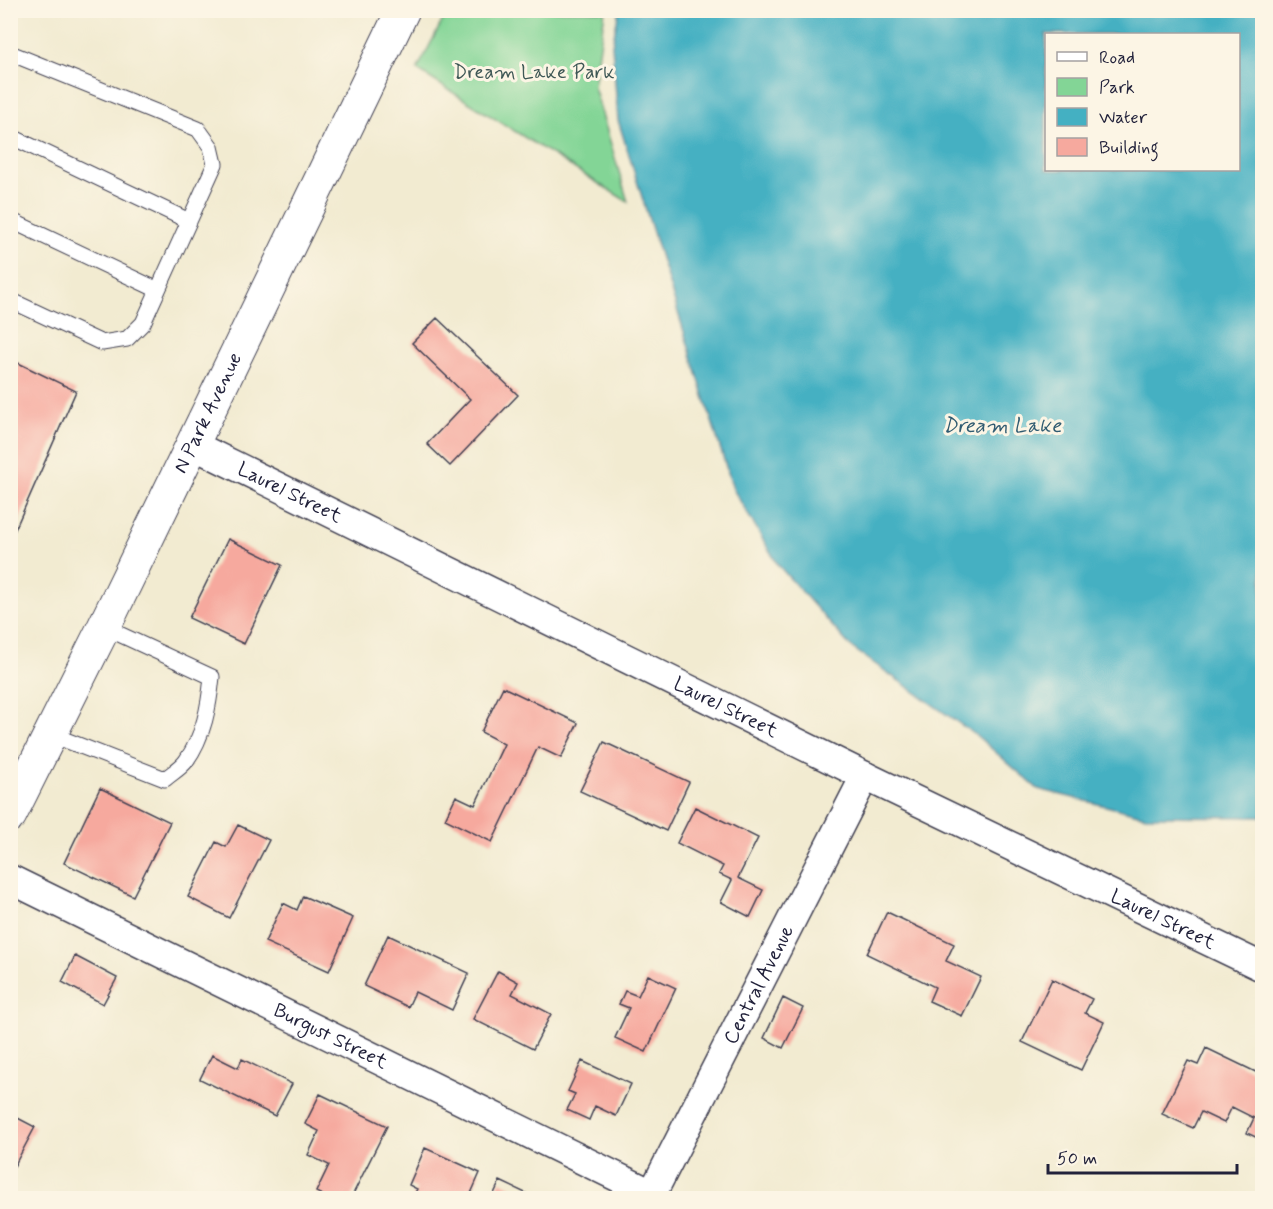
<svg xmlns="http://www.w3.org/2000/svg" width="1273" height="1209" font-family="Mynerve,sans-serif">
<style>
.green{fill:#83d596;stroke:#527c68;stroke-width:1.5}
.water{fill:#44b0c2;stroke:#33697e;stroke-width:1.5;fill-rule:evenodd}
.building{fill:#f6a99e}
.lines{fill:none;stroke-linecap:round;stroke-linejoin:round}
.service-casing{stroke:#414052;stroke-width:17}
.minor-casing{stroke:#414052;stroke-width:31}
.secondary-casing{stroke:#414052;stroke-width:35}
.service{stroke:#fff;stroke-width:15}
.minor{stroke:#fff;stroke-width:28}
.secondary{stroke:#fff;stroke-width:33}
.labels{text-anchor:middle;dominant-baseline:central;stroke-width:6;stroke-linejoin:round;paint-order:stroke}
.park-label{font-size:20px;fill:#3f5856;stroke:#fcf5e5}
.street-label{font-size:20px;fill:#22223b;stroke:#fcf5e5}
.water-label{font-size:21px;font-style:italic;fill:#305b71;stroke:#fcf5e5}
</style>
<rect width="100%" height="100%" fill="#fcf5e5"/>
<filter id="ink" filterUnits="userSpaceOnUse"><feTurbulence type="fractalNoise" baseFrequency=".0167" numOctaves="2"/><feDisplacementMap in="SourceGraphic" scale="12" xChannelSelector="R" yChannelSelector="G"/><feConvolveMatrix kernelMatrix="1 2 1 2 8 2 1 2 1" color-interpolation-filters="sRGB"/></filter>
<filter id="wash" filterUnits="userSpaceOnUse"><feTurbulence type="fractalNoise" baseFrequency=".008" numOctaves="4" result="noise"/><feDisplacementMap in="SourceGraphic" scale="24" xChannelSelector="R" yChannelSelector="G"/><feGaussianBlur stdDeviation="1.35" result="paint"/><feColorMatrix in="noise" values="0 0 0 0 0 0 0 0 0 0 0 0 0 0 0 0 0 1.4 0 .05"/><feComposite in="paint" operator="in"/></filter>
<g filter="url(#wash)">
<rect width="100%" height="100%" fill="#f2ebd1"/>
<path class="green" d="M 448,10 L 605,11 L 594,87 L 628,202 L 417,70 Z"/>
<path class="water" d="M 619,11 L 1262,11 L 1262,817 L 1146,816 L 1038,789 L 977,736 L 851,647 L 778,565 L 733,489 L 618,120 L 612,45 ZM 1046,34 L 1238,34 L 1238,170 L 1046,170 Z"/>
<g id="blocks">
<path class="building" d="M 437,318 L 518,395 L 450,466 L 427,444 L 470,399 L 412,343 Z
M 10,359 L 76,391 L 10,541 Z
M 228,539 L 282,565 L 244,644 L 189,618 Z
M 503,687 L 578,723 L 561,758 L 538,747 L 492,842 L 445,819 L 456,796 L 475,805 L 504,744 L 481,732 Z
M 604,742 L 689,782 L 666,831 L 580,791 Z
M 100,788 L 170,822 L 133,896 L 64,863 Z
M 695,807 L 758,838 L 738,878 L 763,890 L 750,917 L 721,902 L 732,880 L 719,874 L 723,866 L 677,843 Z
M 238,825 L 269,840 L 229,918 L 188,897 L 216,842 L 226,847 Z
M 303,896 L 353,918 L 329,971 L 265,942 L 283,903 L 297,910 Z
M 887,912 L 954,944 L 946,961 L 981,977 L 962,1016 L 929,1001 L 935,987 L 867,954 Z
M 388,935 L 469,973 L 452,1010 L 415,992 L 408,1007 L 364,986 Z
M 75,956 L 117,978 L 103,1004 L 62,982 Z
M 498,971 L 518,982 L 512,994 L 551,1014 L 533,1049 L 473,1019 Z
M 648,975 L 676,988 L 646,1052 L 615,1038 L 629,1008 L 619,1004 L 625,991 L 638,996 Z
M 1052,979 L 1092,999 L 1085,1013 L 1104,1022 L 1081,1070 L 1022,1042 Z
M 783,998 L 803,1008 L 783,1048 L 764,1038 Z
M 1206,1048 L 1262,1075 L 1262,1140 L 1247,1133 L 1254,1118 L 1232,1107 L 1224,1123 L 1201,1112 L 1193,1128 L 1162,1114 L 1188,1061 L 1198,1065 Z
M 212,1055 L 238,1068 L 242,1059 L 292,1084 L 275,1116 L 200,1079 Z
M 582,1061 L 631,1084 L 616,1116 L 595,1106 L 589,1120 L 567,1110 L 575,1094 L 568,1091 Z
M 320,1094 L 387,1126 L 351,1198 L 328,1198 L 316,1192 L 329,1165 L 308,1155 L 319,1131 L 305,1124 Z
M 10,1114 L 35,1127 L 10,1174 Z
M 425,1148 L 480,1173 L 469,1198 L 412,1198 L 417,1189 L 409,1185 Z
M 500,1181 L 536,1198 L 492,1198 Z"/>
</g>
</g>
<g filter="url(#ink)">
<use href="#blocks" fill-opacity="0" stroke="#414052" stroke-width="1.5"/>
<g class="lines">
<defs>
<path id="service" d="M 10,53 L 198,129 L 211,147 L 215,164 L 143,323 L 127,339 L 102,343 L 10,300
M 10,136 L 189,221
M 10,220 L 158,290
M 50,734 L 165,779 C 172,773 181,768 186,761 C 204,736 209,706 212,677 L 104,627"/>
<g id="minor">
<path id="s1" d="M 191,444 L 865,776 L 1262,967"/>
<path id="s2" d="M 10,879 L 652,1194 L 865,776"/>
</g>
<g id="secondary">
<path id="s3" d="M 10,815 L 104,627 L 403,10"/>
</g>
</defs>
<use href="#service" class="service-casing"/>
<use href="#minor" class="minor-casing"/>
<use href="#secondary" class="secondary-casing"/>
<use href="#service" class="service"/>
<use href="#minor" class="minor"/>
<use href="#secondary" class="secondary"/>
</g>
</g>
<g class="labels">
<g class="park-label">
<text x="534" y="72">Dream Lake Park</text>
</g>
<g class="street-label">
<text stroke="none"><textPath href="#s3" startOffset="448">N Park Avenue</textPath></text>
<text stroke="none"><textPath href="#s1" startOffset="110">Laurel Street</textPath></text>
<text stroke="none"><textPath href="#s1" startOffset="596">Laurel Street</textPath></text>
<text stroke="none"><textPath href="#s1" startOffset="1082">Laurel Street</textPath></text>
<text stroke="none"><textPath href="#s2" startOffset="950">Central Avenue</textPath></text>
<text stroke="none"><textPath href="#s2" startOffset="357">Burgust Street</textPath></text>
</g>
<g class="water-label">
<text x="1002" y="426">Dream Lake</text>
</g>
</g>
<rect width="1273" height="1209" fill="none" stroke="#fcf5e5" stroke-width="36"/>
<rect x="1045" y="33" width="195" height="138" fill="#fcf5e5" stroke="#a5a1a1" stroke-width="1.5"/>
<rect x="1057" y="52" width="30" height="9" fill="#ffffff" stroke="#a5a1a1" stroke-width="1.5"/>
<text x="1099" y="63" font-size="18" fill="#22223b">Road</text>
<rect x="1057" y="78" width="30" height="18" fill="#83d596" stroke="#a5a1a1" stroke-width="1.5"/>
<text x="1099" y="93" font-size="18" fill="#22223b">Park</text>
<rect x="1057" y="108" width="30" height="18" fill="#44b0c2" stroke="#a5a1a1" stroke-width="1.5"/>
<text x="1099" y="123" font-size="18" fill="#22223b">Water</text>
<rect x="1057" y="138" width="30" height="18" fill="#f6a99e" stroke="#a5a1a1" stroke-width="1.5"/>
<text x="1099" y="153" font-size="18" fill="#22223b">Building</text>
<path d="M1048 1164v9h189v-9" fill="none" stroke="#22223b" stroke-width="3"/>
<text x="1057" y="1164" font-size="18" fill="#22223b" stroke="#fcf5e5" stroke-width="4.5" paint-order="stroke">50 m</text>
</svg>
